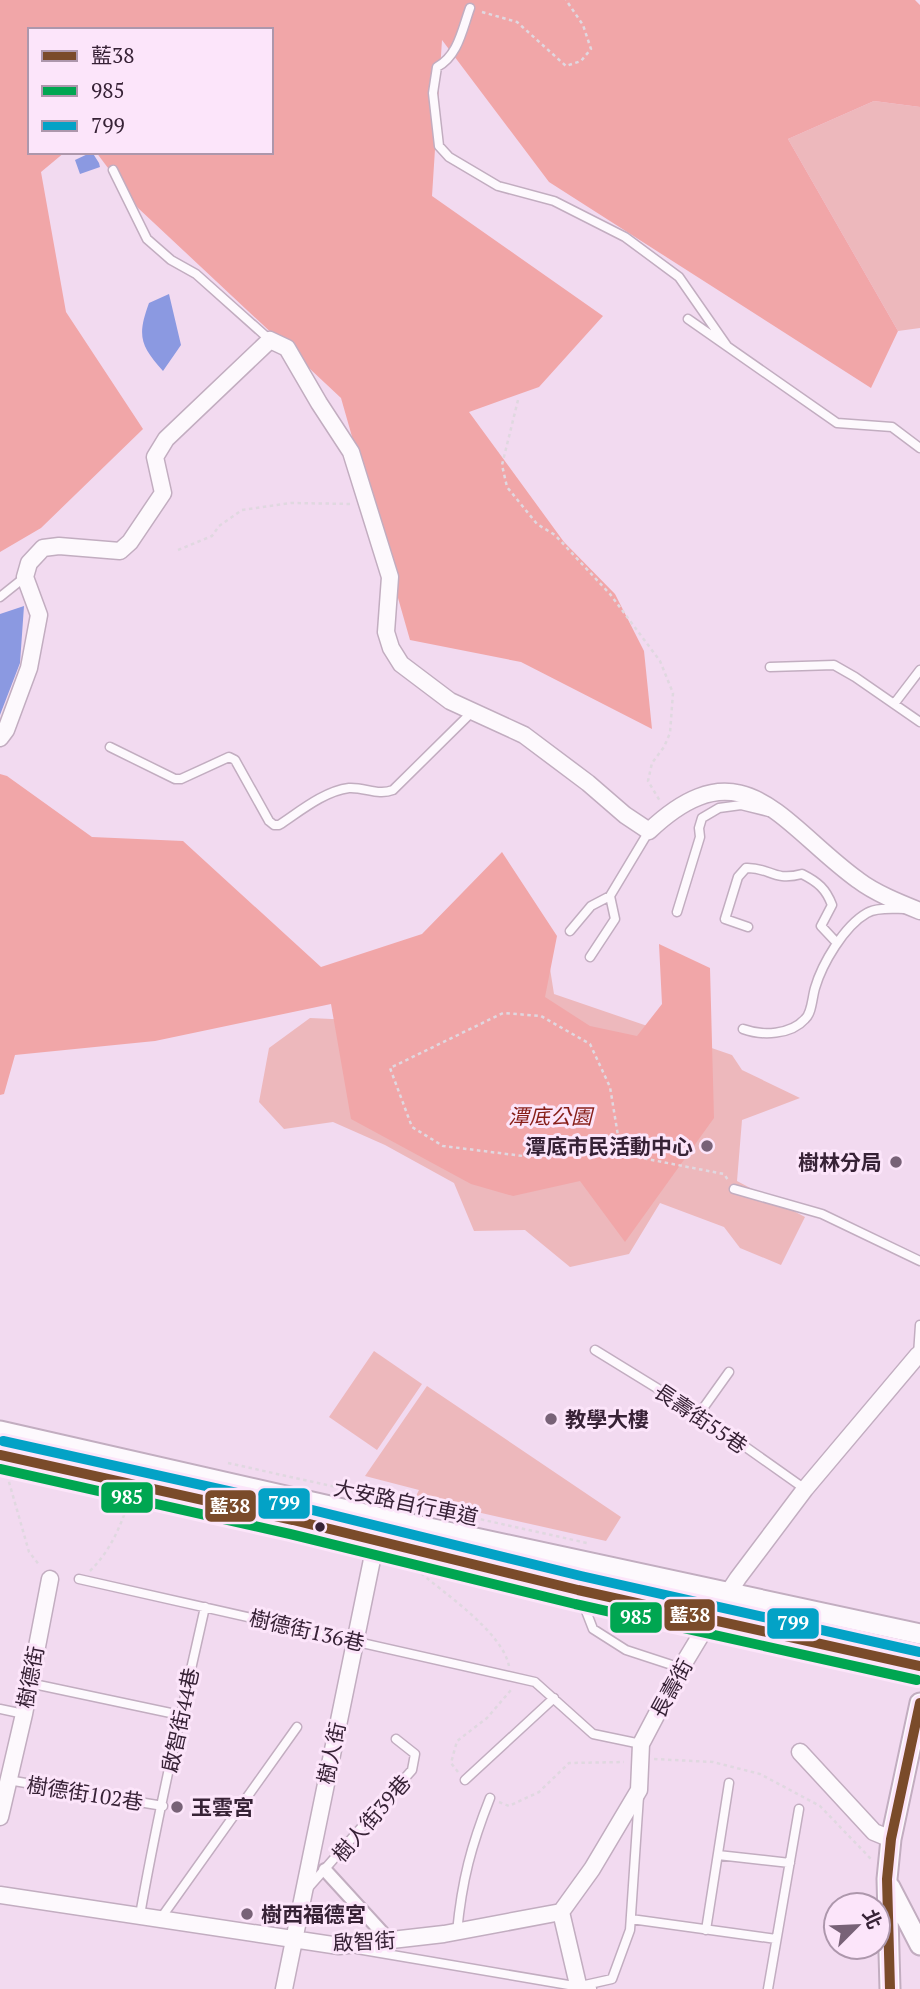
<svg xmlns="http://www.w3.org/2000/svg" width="920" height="1989" font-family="'PT Serif','Noto Sans TC',serif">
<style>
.green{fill:#edb8bc}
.forest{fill:#f1a6a8}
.water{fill:#8b99e1}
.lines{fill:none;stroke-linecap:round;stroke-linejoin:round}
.service-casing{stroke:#c2adc0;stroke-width:11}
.pedestrian-casing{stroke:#c2adc0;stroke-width:16}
.minor-casing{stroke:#c2adc0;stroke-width:19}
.tertiary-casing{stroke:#c2adc0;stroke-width:23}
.path{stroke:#e0d8e0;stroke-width:2.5;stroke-dasharray:3.5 3.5;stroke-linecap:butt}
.service{stroke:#fdf9fd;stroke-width:8}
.pedestrian{stroke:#fdf9fd;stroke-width:12}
.minor{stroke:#fdf9fd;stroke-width:16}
.tertiary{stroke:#fdf9fd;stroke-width:19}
.bus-1-casing{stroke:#fce5fa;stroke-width:16}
.bus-2-casing{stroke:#fce5fa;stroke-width:16}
.bus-3-casing{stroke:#fce5fa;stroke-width:16}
.bus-1{stroke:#7a4b2a;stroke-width:10}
.bus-2{stroke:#00a651;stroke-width:10}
.bus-3{stroke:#03a2c6;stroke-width:10}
.poi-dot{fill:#786277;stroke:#fce5fa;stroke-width:2.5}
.bus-dot{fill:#372236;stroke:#fce5fa;stroke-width:2.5}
.labels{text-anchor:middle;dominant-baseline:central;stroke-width:6;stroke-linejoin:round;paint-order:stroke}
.park-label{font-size:21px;font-style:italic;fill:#871e18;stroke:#fce5fa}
.poi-label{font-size:21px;font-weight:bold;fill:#372236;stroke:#fce5fa;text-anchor:start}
.street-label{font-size:21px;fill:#372236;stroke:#fce5fa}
.line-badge{stroke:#fce5fa;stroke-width:2.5}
.badge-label{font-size:19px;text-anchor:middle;font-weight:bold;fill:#fff}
</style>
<rect width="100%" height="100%" fill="#f2daf0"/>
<path class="green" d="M 874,101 L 920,107 L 920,328 L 898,331 L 788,139 Z
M 543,924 L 554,994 L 732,1055 L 742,1070 L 800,1098 L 742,1120 L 737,1181 L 805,1217 L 781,1265 L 740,1248 L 724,1227 L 660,1203 L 629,1254 L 570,1267 L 525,1230 L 474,1231 L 454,1183 L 385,1145 L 333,1122 L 284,1129 L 259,1102 L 269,1048 L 310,1018 L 418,1023 Z
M 374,1351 L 422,1384 L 377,1450 L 329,1417 Z
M 427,1386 L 621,1517 L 606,1541 L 415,1498 L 419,1490 L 365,1476 Z"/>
<path class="forest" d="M 0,0 L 915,0 L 920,5 L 920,107 L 874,101 L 788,139 L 898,331 L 871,388 L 549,182 L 442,40 L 432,196 L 603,316 L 539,387 L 469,412 L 564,542 L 615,594 L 644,651 L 652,729 L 521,662 L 410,640 L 341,398 L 138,208 L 96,152 L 271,152 L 271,30 L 30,30 L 30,152 L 65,152 L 41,172 L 66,312 L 143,429 L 41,528 L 0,552 Z
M 0,774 L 7,776 L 92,837 L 183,841 L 321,967 L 422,934 L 502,852 L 557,936 L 545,997 L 590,1026 L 637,1036 L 662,1004 L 659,944 L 710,968 L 714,1118 L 625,1242 L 580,1181 L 513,1196 L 471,1184 L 351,1119 L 331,1004 L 155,1041 L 15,1055 L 4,1094 L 0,1095 Z"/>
<path class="water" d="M 92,152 L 99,163 L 100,167 L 80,174 L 75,160 Z
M 169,294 L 181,345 L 163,371 C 140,345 137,336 149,303 Z
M 24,606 L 20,663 L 0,715 L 0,614 Z"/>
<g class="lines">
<defs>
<path id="service" d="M 470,8 C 462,30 458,56 437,67 L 433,93 L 439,146 L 449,157 L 498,186 L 554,201 L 625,237 L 679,277 L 727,346
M 113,170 L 147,239 L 171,260 L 196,274 L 270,340
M 688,319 L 837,423 L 892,427 L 920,448
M 0,597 L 25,577
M 770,667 L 834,665 L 855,677 L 920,722
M 894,704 L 920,670
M 110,747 L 175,779 L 181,779 L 229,757 L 235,760 L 269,821 L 274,825 L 279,825 C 299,812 324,791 349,788 C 365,787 378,796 393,790 L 473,711
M 677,912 L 700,837 L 699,828 L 702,818 L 719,808 L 741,805 L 769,812
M 748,927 L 725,919 L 738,877 L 746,868 C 770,867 773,882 802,874 C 818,882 826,889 832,905 L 821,926 L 836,942
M 570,931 L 591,906 L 610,896
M 590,957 L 615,919 L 610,896 L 649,831
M 743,1029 C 762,1036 791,1035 805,1019 C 812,1013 812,998 815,988 C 822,964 844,926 867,913 C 877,907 894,909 905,909
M 734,1189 L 822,1214 L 920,1261
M 595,1350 L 699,1414 L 805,1489
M 918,1355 L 920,1325
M 699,1414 L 729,1372
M 79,1579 L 535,1682 L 593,1734 L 641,1744
M 579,1593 L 593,1629 L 626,1650 L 681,1668
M 29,1683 L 180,1715
M 0,1709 L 24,1714
M 8,1780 L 163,1806
M 465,1780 L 554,1698
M 718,1855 L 790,1863
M 309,1887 L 412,1770 L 415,1754 L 396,1739
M 140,1915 C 158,1812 182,1710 205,1607
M 161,1918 L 297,1727
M 631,1919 L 776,1939
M 706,1930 L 729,1783
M 457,1932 C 462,1880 471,1846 490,1798
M 357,1949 L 592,1989
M 585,1985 L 612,1979 L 630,1930 L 639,1796
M 768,1989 L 799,1809"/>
<path id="pedestrian" d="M 325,1870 L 389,1940"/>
<path id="minor" d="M 0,738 L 6,730 L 29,668 L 39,615 L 25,577 L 29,563 L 43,548 L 59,546 L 120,551 L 130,542 L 163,493 L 155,457 L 166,439 L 270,340 L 287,348 L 319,403 L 351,452 L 390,577 L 386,632 L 391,648 L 401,664 L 450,701 L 524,735 L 588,783 L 625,815 L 649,831 C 743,742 782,825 858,880 C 875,893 900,903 920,911
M 800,1752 L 874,1832 L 891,1839
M 0,1817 L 24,1714 L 50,1579
M 0,1895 L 339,1946 L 444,1934 L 561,1912
M 284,1989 L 376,1540 L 378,1517
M 579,1989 L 561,1912 L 592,1869 L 639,1790 L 641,1744 L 681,1668 L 710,1620 L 738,1578 L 805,1489 L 918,1355 L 920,1356"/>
<path id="tertiary" d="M 0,1431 L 378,1517 L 920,1634
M 0,1455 L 293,1520 L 578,1590 L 920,1666
M 890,1887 L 920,1945
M 890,1989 L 887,1879 L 891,1839 L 920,1703"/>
</defs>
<use href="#service" class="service-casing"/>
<use href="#pedestrian" class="pedestrian-casing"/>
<use href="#minor" class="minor-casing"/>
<use href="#tertiary" class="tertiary-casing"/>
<path class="path" d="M 482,12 L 517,22 L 566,66 L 581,61 L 591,49 L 583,25 L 566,0
M 518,400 L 502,465 L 507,487 L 537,524 L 555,535 L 610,594 L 660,661 L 673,693 L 670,733 L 664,747 L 652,763 L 648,781 L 660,801
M 178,550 L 212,536 L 219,526 L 242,510 L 291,503 L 352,504
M 621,1154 L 610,1087 L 590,1044 L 541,1016 L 503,1013 L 390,1068 L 412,1127 L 443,1146 L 523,1156 L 621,1154 L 724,1174 L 728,1180
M 228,1463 L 587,1543
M 7,1475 L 29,1552 L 40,1566
M 416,1569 C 442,1592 502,1631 509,1666
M 90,1571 C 110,1551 120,1528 129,1501
M 654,1759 L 713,1762 L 760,1774 L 820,1806 L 871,1859
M 458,1772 L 451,1763 L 457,1741 L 487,1718 L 511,1690
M 499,1802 L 509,1806 L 539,1792 L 569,1763 L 624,1762"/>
<use href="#service" class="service"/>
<use href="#pedestrian" class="pedestrian"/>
<use href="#minor" class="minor"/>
<use href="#tertiary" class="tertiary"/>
<defs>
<path id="bus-1" d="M 0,1455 L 293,1520 L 578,1590 L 920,1666
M 890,1989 L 887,1879 L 891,1839 L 920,1703"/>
<path id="bus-2" d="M 0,1469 L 290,1534 L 575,1604 L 917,1680"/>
<path id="bus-3" d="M 3,1441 L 296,1506 L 581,1576 L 920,1652"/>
</defs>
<use href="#bus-1" class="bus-1-casing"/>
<use href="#bus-2" class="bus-2-casing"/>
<use href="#bus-3" class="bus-3-casing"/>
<use href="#bus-1" class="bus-1"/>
<use href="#bus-2" class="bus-2"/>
<use href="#bus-3" class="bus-3"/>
</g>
<g class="poi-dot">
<circle cx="707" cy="1146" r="7"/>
<circle cx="896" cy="1162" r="7"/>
<circle cx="551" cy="1419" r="7"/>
<circle cx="177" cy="1807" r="7"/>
<circle cx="247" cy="1914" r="7"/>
</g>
<circle class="bus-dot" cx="320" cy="1527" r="6"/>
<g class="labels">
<g class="park-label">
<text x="550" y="1116">潭底公園</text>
</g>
<g class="poi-label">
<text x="693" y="1146" text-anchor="end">潭底市民活動中心</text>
<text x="882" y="1162" text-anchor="end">樹林分局</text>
<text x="565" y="1419">教學大樓</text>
<text x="191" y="1807">玉雲宮</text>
<text x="261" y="1914">樹西福德宮</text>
</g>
<g class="street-label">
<text transform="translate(701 1418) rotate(34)">長壽街55巷</text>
<text transform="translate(406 1502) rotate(12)">大安路自行車道</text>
<text transform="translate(307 1630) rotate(13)">樹德街136巷</text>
<text transform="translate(30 1677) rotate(-79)">樹德街</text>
<text transform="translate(671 1688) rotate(-61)">長壽街</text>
<text transform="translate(180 1720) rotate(-78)">啟智街44巷</text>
<text transform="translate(331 1753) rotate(-78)">樹人街</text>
<text transform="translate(85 1793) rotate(9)">樹德街102巷</text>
<text transform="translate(371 1818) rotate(-49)">樹人街39巷</text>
<text transform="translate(364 1941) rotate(-3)">啟智街</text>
</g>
</g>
<g class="line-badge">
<rect x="100" y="1481" width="54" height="33" rx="7" fill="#00a651"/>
<rect x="257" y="1487" width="54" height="33" rx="7" fill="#03a2c6"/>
<rect x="204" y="1489" width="53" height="34" rx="7" fill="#7a4b2a"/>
<rect x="663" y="1598" width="53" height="34" rx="7" fill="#7a4b2a"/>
<rect x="609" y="1601" width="54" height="33" rx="7" fill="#00a651"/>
<rect x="766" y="1607" width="54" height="33" rx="7" fill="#03a2c6"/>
</g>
<g class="badge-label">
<text x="127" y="1504">985</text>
<text x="284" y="1510">799</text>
<text x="230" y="1513">藍38</text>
<text x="690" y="1622">藍38</text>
<text x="636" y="1624">985</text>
<text x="793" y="1630">799</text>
</g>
<rect x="28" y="28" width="245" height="126" fill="#fce5fa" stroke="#ad97ac" stroke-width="2"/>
<rect x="42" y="51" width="35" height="10" fill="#7a4b2a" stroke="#ad97ac" stroke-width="2"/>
<text x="91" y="63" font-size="21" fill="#372236">藍38</text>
<rect x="42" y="86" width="35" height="10" fill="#00a651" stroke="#ad97ac" stroke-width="2"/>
<text x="91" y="98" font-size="21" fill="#372236">985</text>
<rect x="42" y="121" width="35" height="10" fill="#03a2c6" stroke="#ad97ac" stroke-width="2"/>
<text x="91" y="133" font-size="21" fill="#372236">799</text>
<g transform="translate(857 1926) rotate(66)"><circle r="33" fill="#fce5fa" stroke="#ad97ac" stroke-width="2"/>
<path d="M0-5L12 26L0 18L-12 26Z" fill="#786277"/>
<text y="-10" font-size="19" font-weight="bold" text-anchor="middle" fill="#372236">北</text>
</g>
</svg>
